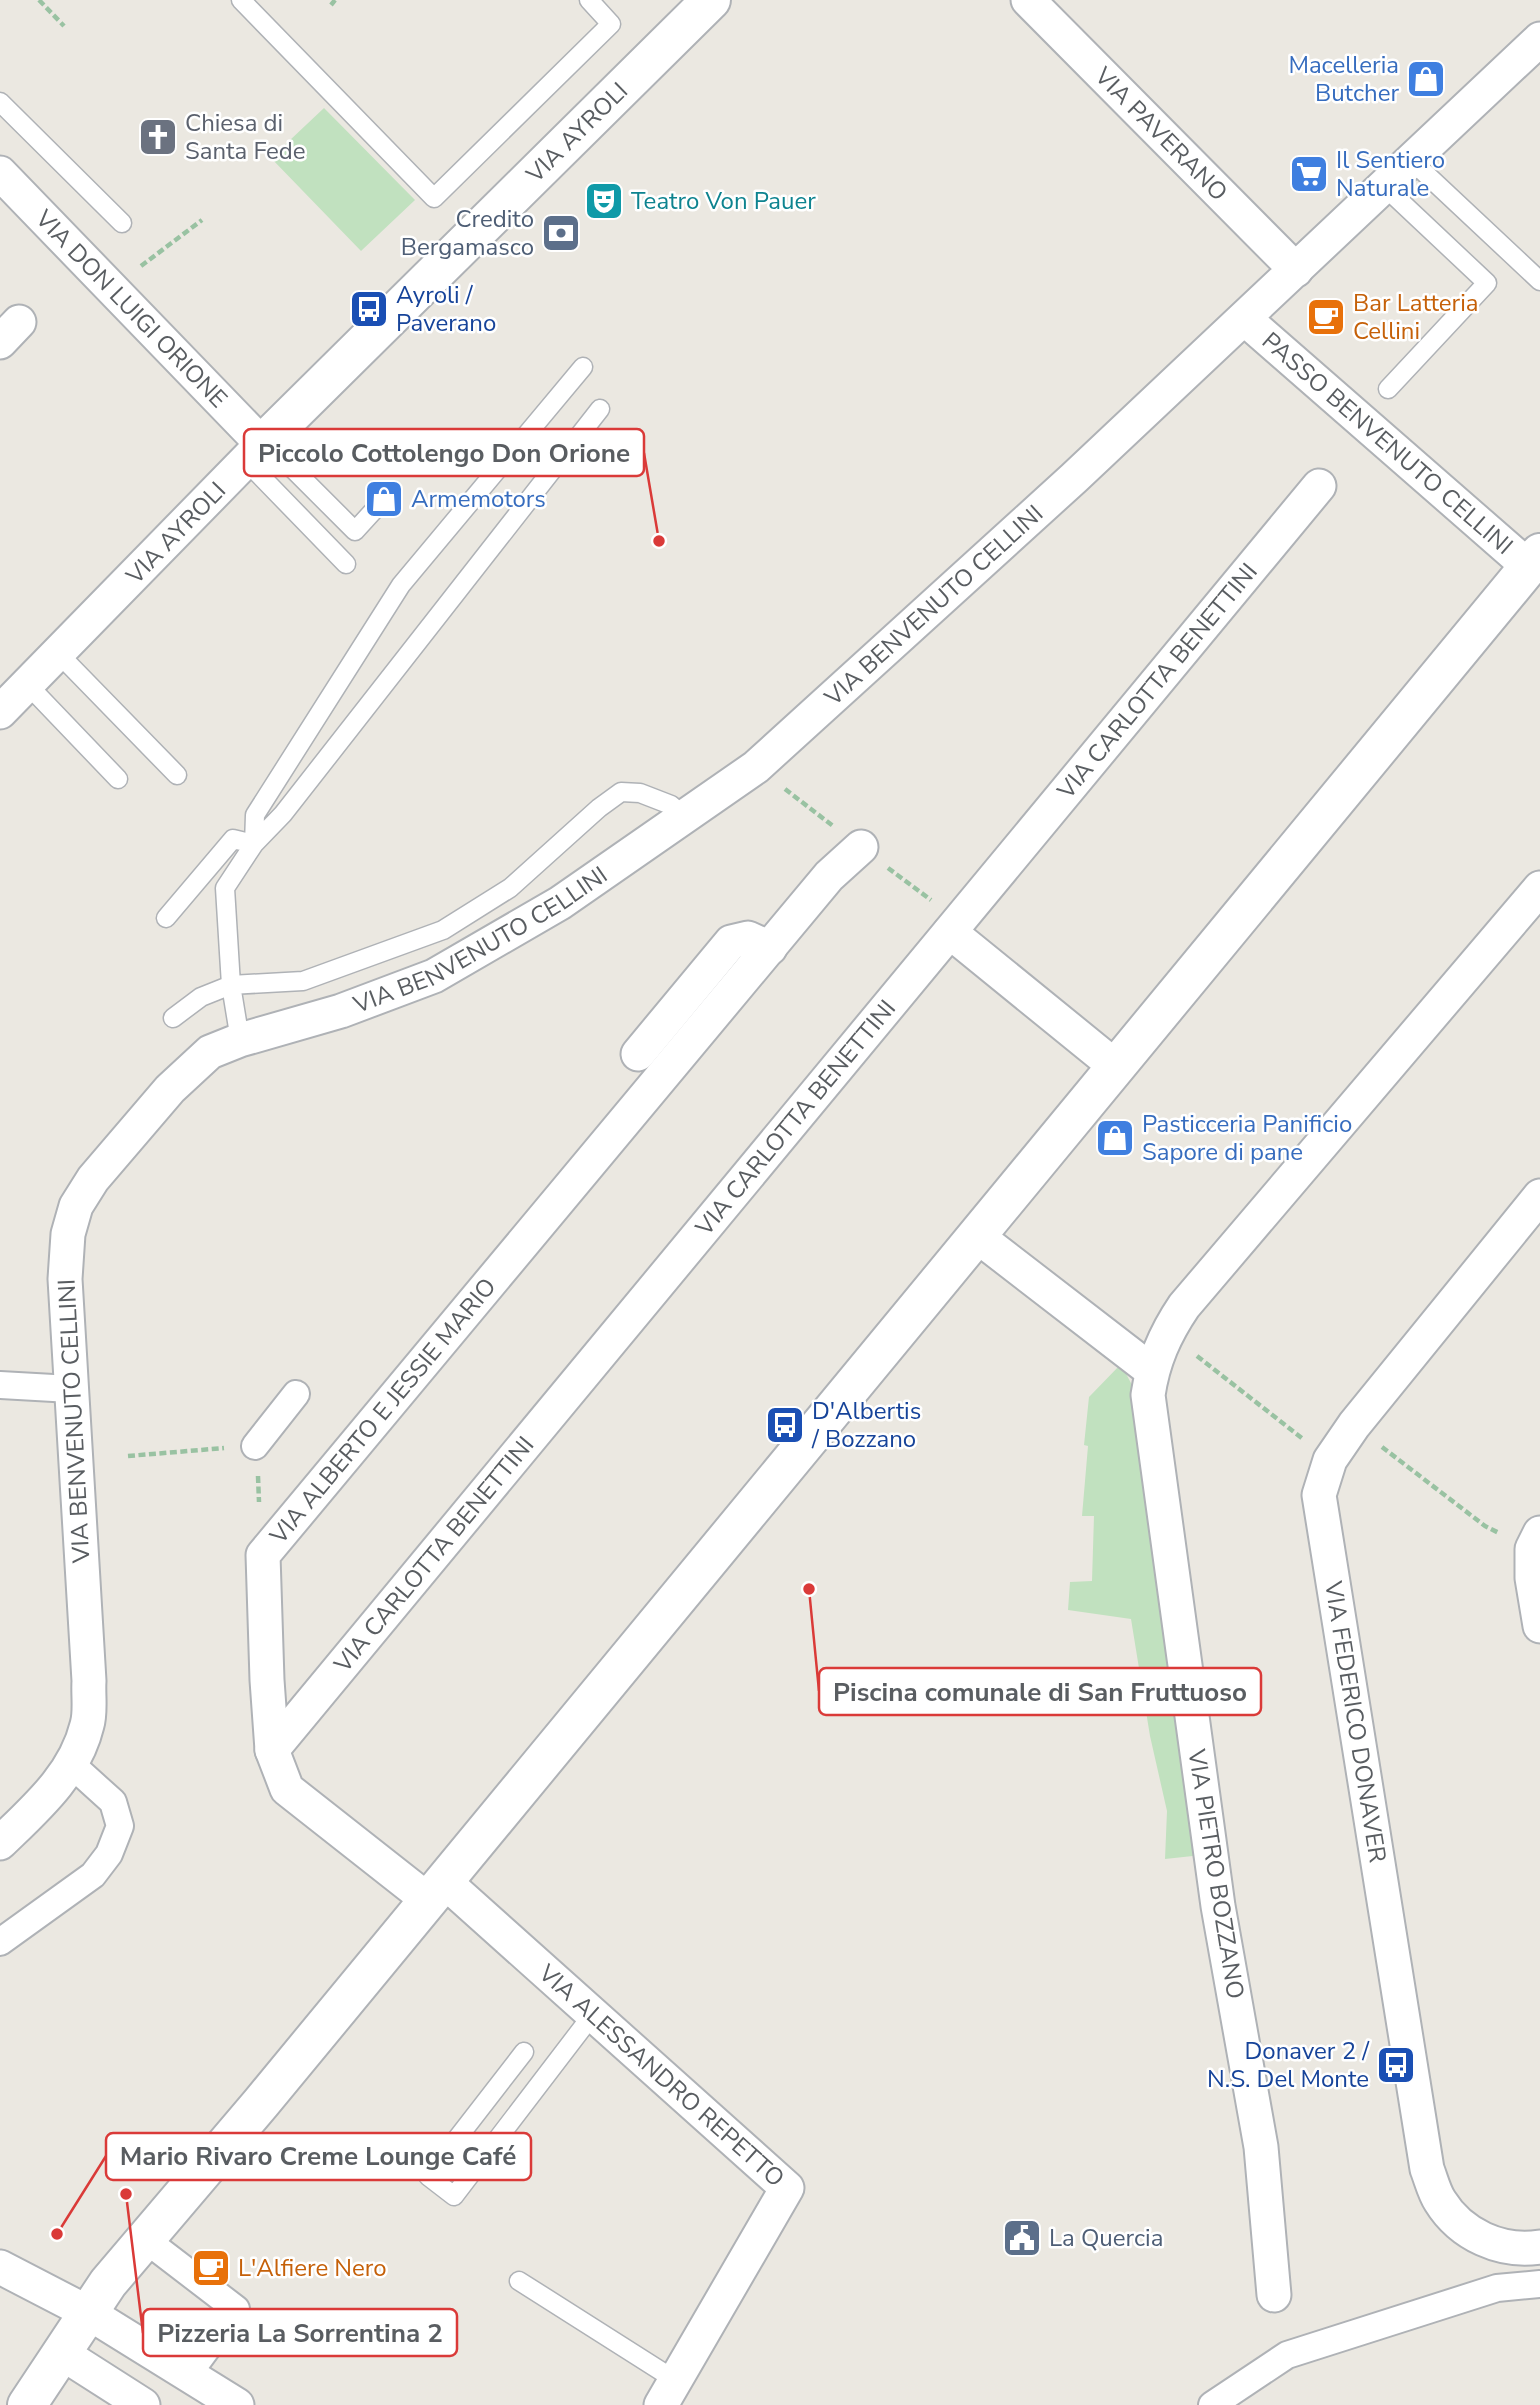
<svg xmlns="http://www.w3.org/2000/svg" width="1540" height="2405" font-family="'Nunito Sans',sans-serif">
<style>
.green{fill:#c1e1bf}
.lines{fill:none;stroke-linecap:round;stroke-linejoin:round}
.service-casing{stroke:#afb2b6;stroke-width:21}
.pedestrian-casing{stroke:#afb2b6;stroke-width:30}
.minor-casing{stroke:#afb2b6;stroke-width:37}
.tertiary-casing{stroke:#afb2b6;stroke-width:42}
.path{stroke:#99c2a2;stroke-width:4.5;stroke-dasharray:7 3.5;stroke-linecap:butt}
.service{stroke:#fff;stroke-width:18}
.pedestrian{stroke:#fff;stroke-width:26}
.minor{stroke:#fff;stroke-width:33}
.tertiary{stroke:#fff;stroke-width:38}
.labels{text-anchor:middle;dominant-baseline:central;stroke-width:5;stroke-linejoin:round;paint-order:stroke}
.shop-label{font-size:24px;fill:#366cbe;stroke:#fff;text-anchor:start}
.worship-label{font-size:24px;fill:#5b616d;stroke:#fff;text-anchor:start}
.street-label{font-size:24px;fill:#595d61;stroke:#fff}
.culture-label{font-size:24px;fill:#0d838f;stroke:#fff;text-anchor:start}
.service-label{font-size:24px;fill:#4e5e75;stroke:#fff;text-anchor:end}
.transit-label{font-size:24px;fill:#164399;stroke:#fff;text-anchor:start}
.food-label{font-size:24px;fill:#c56008;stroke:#fff;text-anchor:start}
.leader{fill:none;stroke:#da3a38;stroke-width:2.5}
.callout-dot{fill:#da3a38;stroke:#fff;stroke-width:2.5}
.callout{fill:#fff;stroke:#da3a38;stroke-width:2.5}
.callout-label{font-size:26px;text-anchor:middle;font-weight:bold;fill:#595d61}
</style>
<rect width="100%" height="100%" fill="#ebe8e1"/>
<path class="green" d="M 324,108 L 415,200 L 361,251 L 271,158 Z
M 1121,1364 L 1133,1387 L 1202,1855 L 1165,1859 L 1167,1811 L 1150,1736 L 1131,1619 L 1068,1610 L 1070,1582 L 1092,1581 L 1094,1516 L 1082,1516 L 1088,1446 L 1084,1445 L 1089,1397 Z"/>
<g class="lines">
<defs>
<path id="service" d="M 241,0 L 434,198 L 611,24 L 589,0
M 0,102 L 122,223
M 1412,161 L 1540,281
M 1385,187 L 1487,283 L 1388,389
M 265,441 L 355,531 L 376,508
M 246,461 L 346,564
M 58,653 L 177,775
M 27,684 L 118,779
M 166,918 L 233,839 L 254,844 L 255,815 L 401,585 L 583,367
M 173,1018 L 201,997 L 231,985 L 303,981 L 443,930 L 510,888 L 599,808 L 621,792 L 640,793 L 671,805 L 686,818
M 240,1040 L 231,985 L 225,888 L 254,844 L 283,814 L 600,409
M 524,2052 L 428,2176 L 454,2196 L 593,2014
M 519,2281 L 675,2380"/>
<path id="pedestrian" d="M 0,1385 L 71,1389
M 255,1446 L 296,1394
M 0,1942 L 93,1875 L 109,1854 L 120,1826 L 113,1802 L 72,1765
M 146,2240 L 236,2309 L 188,2374
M 1212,2405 L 1287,2355 L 1497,2288 L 1540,2284"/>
<g id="minor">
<path id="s1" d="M 1028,0 L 1296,270"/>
<path id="s2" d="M 0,173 L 262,444 L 0,712"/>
<path id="s3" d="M 1245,319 L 1529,567"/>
<path d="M 0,342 L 19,322"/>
<path d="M 950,932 L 1116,1067"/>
<path d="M 638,1054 L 731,942 L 748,938 L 770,948"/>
<path id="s4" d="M 1540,1196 L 1354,1425 L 1330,1460 L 1319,1495 L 1427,2169 C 1431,2179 1434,2192 1440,2201 C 1461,2235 1501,2253 1540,2247"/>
<path d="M 977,1236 L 1152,1371"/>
<path d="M 1540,1533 L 1532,1549 L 1532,1578 L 1540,1626"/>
<path id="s5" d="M 272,1750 L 1319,486"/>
<path id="s6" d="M 0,1843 C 35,1809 75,1775 87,1725 C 91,1712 88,1695 89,1681 L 65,1279 L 68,1234 L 76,1206 L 93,1179 L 170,1089 L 210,1052 L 240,1040 L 341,1011 L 434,976 L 560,903 L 756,767 L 1074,478 L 1540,39"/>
<path id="s7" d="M 444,1881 L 787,2188 L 661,2405"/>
<path id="s8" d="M 428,1900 L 287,1789 L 272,1750 L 267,1680 L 263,1555 L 829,876 L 861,847"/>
<path d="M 0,2267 L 87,2312 L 237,2405"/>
<path d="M 1274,2295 L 1261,2147 L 1218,1906 L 1148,1395 C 1153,1361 1165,1334 1184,1306 L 1540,888"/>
<path d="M 60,2352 L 143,2405"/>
</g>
<g id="tertiary">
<path id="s9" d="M 262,444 L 711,0"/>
<path d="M 27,2405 L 108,2283 L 261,2103 L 1540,553"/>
</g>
</defs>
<use href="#service" class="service-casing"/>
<use href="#pedestrian" class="pedestrian-casing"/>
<use href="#minor" class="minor-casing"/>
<use href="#tertiary" class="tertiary-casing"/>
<path class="path" d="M 39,0 L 64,26
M 331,5 L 335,0
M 141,266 L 202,220
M 785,789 L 833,826
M 888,868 L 931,900
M 1197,1356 L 1303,1439
M 1382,1447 L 1485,1526 L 1499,1533
M 128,1456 L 224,1448
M 258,1476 L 259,1502"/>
<use href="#service" class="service"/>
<use href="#pedestrian" class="pedestrian"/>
<use href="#minor" class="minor"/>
<use href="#tertiary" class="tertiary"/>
</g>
<defs>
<symbol id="shop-square" viewBox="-11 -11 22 22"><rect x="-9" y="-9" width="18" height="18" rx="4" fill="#3f7fe0" stroke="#fff"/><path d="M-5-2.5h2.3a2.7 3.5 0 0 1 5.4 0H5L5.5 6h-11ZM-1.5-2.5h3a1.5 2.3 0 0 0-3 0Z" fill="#fff"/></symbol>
<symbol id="church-square" viewBox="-11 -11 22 22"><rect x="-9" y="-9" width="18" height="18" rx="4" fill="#6b7280" stroke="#fff"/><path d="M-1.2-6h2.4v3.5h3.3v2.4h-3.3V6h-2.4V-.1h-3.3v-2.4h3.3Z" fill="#fff"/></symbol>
<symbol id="supermarket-square" viewBox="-11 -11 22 22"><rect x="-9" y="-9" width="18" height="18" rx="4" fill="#3f7fe0" stroke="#fff"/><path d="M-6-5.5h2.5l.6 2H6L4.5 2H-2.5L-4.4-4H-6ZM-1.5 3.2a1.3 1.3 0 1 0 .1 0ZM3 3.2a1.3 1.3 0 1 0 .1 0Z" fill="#fff"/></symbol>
<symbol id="theatre-square" viewBox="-11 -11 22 22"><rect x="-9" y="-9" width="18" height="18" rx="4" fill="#0f9aa8" stroke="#fff"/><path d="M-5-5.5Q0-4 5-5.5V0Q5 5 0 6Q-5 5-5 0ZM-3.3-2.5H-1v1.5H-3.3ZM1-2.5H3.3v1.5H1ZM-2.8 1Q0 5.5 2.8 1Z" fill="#fff"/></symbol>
<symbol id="bank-square" viewBox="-11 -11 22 22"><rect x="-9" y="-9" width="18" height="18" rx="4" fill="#5c6f8a" stroke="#fff"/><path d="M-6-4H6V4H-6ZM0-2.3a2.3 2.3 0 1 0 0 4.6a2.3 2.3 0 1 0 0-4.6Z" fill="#fff"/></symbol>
<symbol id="bus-square" viewBox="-11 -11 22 22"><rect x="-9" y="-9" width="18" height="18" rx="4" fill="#1a4fb4" stroke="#fff"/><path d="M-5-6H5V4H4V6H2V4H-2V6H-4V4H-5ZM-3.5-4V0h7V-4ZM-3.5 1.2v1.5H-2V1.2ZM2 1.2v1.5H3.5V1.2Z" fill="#fff"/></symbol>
<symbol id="cafe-square" viewBox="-11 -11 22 22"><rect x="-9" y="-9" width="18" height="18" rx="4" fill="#e8710a" stroke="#fff"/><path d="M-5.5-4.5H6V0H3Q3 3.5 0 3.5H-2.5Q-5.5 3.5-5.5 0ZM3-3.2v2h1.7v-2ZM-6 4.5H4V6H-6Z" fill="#fff"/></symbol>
<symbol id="civic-square" viewBox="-11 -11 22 22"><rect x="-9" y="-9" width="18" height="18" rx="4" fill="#5c6f8a" stroke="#fff"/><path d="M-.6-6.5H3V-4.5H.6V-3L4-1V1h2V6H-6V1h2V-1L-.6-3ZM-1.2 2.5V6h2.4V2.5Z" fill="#fff"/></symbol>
</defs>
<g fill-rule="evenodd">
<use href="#shop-square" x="1404" y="57" width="44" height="44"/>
<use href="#church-square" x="136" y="115" width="44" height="44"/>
<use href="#supermarket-square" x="1287" y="152" width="44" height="44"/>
<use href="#theatre-square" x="582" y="179" width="44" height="44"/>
<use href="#bank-square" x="539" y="211" width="44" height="44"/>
<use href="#bus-square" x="347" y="287" width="44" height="44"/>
<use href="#cafe-square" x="1304" y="295" width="44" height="44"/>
<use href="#shop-square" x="362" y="477" width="44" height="44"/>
<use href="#shop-square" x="1093" y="1116" width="44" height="44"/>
<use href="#bus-square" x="763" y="1403" width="44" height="44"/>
<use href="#bus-square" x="1374" y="2043" width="44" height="44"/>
<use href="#civic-square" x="1000" y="2216" width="44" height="44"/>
<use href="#cafe-square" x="189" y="2246" width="44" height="44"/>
</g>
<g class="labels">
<g class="shop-label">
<text x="1399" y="65" text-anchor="end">Macelleria<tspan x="1399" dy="28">Butcher</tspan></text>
<text x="1336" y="160">Il Sentiero<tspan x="1336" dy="28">Naturale</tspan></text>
<text x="411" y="499">Armemotors</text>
<text x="1142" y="1124">Pasticceria Panificio<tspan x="1142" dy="28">Sapore di pane</tspan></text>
</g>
<g class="worship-label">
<text x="185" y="123">Chiesa di<tspan x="185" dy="28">Santa Fede</tspan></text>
</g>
<g class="street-label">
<text stroke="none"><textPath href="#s9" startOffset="443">VIA AYROLI</textPath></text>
<text stroke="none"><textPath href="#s1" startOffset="189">VIA PAVERANO</textPath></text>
<text stroke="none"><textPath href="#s2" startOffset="189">VIA DON LUIGI ORIONE</textPath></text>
<text stroke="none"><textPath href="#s3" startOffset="189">PASSO BENVENUTO CELLINI</textPath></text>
<text transform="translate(176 533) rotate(-46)">VIA AYROLI</text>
<text stroke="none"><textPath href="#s6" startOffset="1736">VIA BENVENUTO CELLINI</textPath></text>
<text stroke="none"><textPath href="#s5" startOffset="1388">VIA CARLOTTA BENETTINI</textPath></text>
<text stroke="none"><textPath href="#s6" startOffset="1169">VIA BENVENUTO CELLINI</textPath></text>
<text stroke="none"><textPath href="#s5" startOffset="821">VIA CARLOTTA BENETTINI</textPath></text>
<text stroke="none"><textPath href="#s8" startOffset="604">VIA ALBERTO E JESSIE MARIO</textPath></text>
<text transform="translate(74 1421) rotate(-93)">VIA BENVENUTO CELLINI</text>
<text stroke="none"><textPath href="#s5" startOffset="254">VIA CARLOTTA BENETTINI</textPath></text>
<text stroke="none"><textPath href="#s4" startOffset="604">VIA FEDERICO DONAVER</textPath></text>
<text transform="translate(1216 1874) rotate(81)">VIA PIETRO BOZZANO</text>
<text stroke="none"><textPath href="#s7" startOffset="292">VIA ALESSANDRO REPETTO</textPath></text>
</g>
<g class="culture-label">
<text x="631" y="201">Teatro Von Pauer</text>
</g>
<g class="service-label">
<text x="534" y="219">Credito<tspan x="534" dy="28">Bergamasco</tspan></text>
<text x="1049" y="2238" text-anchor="start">La Quercia</text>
</g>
<g class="transit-label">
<text x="396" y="295">Ayroli /<tspan x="396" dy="28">Paverano</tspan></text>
<text x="812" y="1411">D'Albertis<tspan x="812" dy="28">/ Bozzano</tspan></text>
<text x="1369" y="2051" text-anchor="end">Donaver 2 /<tspan x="1369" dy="28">N.S. Del Monte</tspan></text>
</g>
<g class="food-label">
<text x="1353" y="303">Bar Latteria<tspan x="1353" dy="28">Cellini</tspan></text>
<text x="238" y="2268">L'Alfiere Nero</text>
</g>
</g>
<path class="leader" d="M659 541L644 453M809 1589L819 1691M57 2234L106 2156M126 2194L143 2333"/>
<g class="callout-dot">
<circle cx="659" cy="541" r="7"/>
<circle cx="809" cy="1589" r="7"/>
<circle cx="57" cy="2234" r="7"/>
<circle cx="126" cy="2194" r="7"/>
</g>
<g class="callout">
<rect x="244" y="429" width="400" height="47" rx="7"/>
<rect x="819" y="1668" width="442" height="47" rx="7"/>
<rect x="106" y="2133" width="425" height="47" rx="7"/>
<rect x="143" y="2309" width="314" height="47" rx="7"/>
</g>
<g class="callout-label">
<text x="444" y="462">Piccolo Cottolengo Don Orione</text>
<text x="1040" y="1701">Piscina comunale di San Fruttuoso</text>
<text x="318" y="2165">Mario Rivaro Creme Lounge Café</text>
<text x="300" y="2342">Pizzeria La Sorrentina 2</text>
</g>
</svg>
